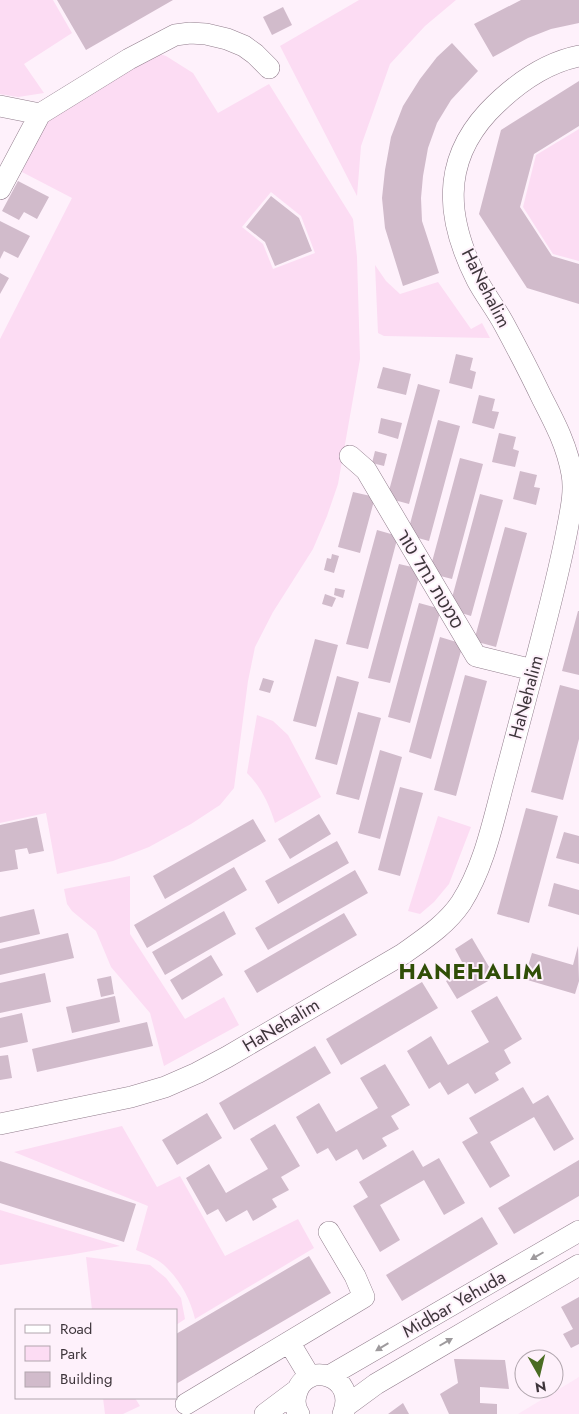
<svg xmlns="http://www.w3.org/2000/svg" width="579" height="1414" font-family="Jost,'Noto Sans Hebrew',sans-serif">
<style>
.built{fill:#fee7f8}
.green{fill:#fcdcf3;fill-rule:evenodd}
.building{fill:#d1bbcb}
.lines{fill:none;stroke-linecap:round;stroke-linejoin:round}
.minor-casing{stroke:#917d8c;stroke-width:22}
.minor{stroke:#fff;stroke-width:21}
.oneway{fill:#9e9a9d}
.labels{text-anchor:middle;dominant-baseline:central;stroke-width:4;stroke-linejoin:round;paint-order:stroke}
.street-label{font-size:18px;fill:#3e353b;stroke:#fef1fb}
.district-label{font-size:22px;font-weight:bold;letter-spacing:1px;fill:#304e07;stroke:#fef1fb}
</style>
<rect width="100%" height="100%" fill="#fef1fb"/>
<path class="built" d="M 579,1377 L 579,1414 L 518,1414 Z"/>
<path class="green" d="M 0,0 L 53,0 L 72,33 L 24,64 L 44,93 L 18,97 L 0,94 Z
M 359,0 L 456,0 L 425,26 L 390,64 L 361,146 L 357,196 L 280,46 Z
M 157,53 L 166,56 L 193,73 L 218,113 L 269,84 L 353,219 L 357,257 L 360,359 L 338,484 L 327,516 L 313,549 L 273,612 L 255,647 L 248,681 L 234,788 L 220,805 L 191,824 L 149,847 L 113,861 L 57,874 L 46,813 L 0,823 L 0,339 L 72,198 L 22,172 L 43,128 L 57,111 ZM 271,192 L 301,216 L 315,253 L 273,269 L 263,244 L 242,227 Z
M 579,129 L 579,261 L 553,254 L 523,207 L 536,155 Z
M 375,265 L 386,281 L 400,294 L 438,282 L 471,329 L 482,323 L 490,338 L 384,336 L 378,333 Z
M 257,715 L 273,721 L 288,735 L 321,797 L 275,823 C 269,804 261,787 247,773 Z
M 438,816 L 471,827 L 449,884 L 434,902 L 420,914 L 408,911 Z
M 130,876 L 130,934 L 185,1019 L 224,997 L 239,1025 L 164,1066 L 150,1013 L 111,967 L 96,931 L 72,911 L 67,904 L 64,889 Z
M 122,1126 L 157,1187 L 180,1176 L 225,1256 L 298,1219 L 314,1248 L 195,1319 C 190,1298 180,1280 164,1265 C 156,1258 145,1254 136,1250 L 148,1206 L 14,1152 Z
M 0,1210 L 120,1246 L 69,1255 L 0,1265 Z
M 86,1257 L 150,1265 L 166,1278 L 181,1298 L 185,1319 L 176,1325 L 176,1310 L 92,1310 Z
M 103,1398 L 135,1398 L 140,1406 L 123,1414 L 105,1414 Z"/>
<path class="building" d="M 57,0 L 173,0 L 86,50 Z
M 521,0 L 579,0 L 579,23 L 551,29 L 528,38 L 493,57 L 474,24 Z
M 283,7 L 292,25 L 272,35 L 263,17 Z
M 452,43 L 478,71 L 451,100 L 437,123 L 428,148 L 423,176 L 421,198 L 422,221 L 439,273 L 403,286 L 385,228 L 382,198 L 385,170 L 391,137 L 403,106 L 420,79 L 437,57 Z
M 579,81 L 579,126 L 534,154 L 520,207 L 552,256 L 579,264 L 579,304 L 527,288 L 479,214 L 501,130 Z
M 18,181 L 49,197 L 37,219 L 24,212 L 19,220 L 2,211 Z
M 271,196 L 299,218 L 312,251 L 275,266 L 265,242 L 246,227 Z
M 0,221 L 30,236 L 18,258 L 4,251 L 0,259 Z
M 0,273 L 9,278 L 0,294 Z
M 456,354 L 473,358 L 470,370 L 476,372 L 472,389 L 449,383 Z
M 383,367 L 411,374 L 406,395 L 377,388 Z
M 418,384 L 440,390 L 409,504 L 387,498 Z
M 479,395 L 495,399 L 492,411 L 499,412 L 494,429 L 472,423 Z
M 381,418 L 402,423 L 398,439 L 378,433 Z
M 438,420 L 460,426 L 429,541 L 407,535 Z
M 499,433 L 516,437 L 513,449 L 519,451 L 515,467 L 492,462 Z
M 375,451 L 387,454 L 384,466 L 372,463 Z
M 460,458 L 483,464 L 452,579 L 429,573 Z
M 520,471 L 537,475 L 534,487 L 540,488 L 536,505 L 513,499 Z
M 353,492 L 375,497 L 360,553 L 338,547 Z
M 480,494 L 503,500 L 471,616 L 449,609 Z
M 505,527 L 527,533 L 496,647 L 474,641 Z
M 377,530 L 398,536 L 368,649 L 346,644 Z
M 332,554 L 339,556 L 334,573 L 324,570 L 327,558 L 331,559 Z
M 399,564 L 421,569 L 390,683 L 368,678 Z
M 335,588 L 345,590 L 343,598 L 334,595 Z
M 325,594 L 336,598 L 332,607 L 322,604 Z
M 419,603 L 441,609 L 410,723 L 388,717 Z
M 578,611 L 579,611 L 579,675 L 562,671 Z
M 440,637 L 463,644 L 431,759 L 409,752 Z
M 315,639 L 338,645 L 316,727 L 293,721 Z
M 465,675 L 487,681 L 456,796 L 434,790 Z
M 337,676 L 359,682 L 337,765 L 315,759 Z
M 263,678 L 274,681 L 270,693 L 259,690 Z
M 560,685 L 579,690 L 579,739 L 563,800 L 531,792 Z
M 358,712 L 381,718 L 359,800 L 336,794 Z
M 380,750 L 402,757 L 380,839 L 358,833 Z
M 400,787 L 423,793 L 400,876 L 378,870 Z
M 526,808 L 558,816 L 529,923 L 497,914 Z
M 319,814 L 331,834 L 290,859 L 278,839 Z
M 37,817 L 44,851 L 29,854 L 27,848 L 15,850 L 18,869 L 0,872 L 0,825 Z
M 253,819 L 266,841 L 165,899 L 153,876 Z
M 564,832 L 579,836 L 579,864 L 556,858 Z
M 337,841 L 349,863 L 278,904 L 265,881 Z
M 234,867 L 247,890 L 147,948 L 134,925 Z
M 355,870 L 368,893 L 268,950 L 255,928 Z
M 554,883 L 579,890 L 579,915 L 548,906 Z
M 34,909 L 40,934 L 0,943 L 0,917 Z
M 224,911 L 236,934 L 165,975 L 152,952 Z
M 344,913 L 357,935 L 257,993 L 244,971 Z
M 68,933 L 74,958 L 0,975 L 0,949 Z
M 472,938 L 495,977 L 457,999 L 446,981 L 454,976 L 450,969 L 462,962 L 455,949 Z
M 578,946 L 579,981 L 575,994 L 524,979 L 532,953 L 573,965 Z
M 211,955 L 223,975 L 182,1000 L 170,980 Z
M 45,973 L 51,1002 L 0,1013 L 0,983 Z
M 111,976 L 114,994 L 101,997 L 97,979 Z
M 422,982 L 438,1008 L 341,1065 L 326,1039 Z
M 115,996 L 120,1022 L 72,1033 L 66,1007 Z
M 497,996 L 522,1039 L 504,1050 L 511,1063 L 495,1073 L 499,1080 L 475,1094 L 468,1083 L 448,1095 L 440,1082 L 429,1089 L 407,1051 L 431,1036 L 448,1065 L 489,1042 L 471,1011 Z
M 22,1013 L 28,1042 L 0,1048 L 0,1018 Z
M 147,1022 L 153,1046 L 37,1072 L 32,1049 Z
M 315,1046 L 331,1073 L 234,1130 L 219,1103 Z
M 8,1055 L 12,1078 L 0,1080 L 0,1056 Z
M 385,1064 L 410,1105 L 391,1116 L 399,1129 L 382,1138 L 387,1146 L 363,1160 L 357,1149 L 336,1161 L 328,1148 L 317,1154 L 296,1117 L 319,1103 L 336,1132 L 378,1108 L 360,1078 Z
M 523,1087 L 533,1104 L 548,1095 L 574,1139 L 554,1151 L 534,1117 L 490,1142 L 510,1176 L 490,1188 L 462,1142 L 478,1133 L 469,1118 Z
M 207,1113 L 222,1138 L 177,1165 L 162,1140 Z
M 275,1124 L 300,1166 L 281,1177 L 289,1190 L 272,1199 L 277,1207 L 253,1221 L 247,1210 L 226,1222 L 218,1209 L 207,1215 L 186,1178 L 209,1164 L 226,1193 L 268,1169 L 250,1139 Z
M 413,1150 L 423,1167 L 439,1158 L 465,1203 L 444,1215 L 424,1180 L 380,1205 L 400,1240 L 380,1252 L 353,1206 L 368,1197 L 359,1182 Z
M 579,1160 L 579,1196 L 514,1234 L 498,1208 Z
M 0,1161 L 136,1204 L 124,1242 L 0,1203 Z
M 482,1217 L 498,1244 L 402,1301 L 386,1275 Z
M 309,1256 L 331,1293 L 176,1384 L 176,1334 Z
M 579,1297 L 579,1344 L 571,1348 L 563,1334 L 573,1329 L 561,1307 Z
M 454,1359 L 505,1360 L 509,1389 L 480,1387 L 480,1403 L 497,1404 L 497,1414 L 449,1414 L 440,1394 L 458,1383 Z
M 403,1403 L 409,1414 L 388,1414 Z"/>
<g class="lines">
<defs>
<path id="minor" d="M 0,106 L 40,114
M 0,189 L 40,114 L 129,59 L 175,35 L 190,33 L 206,34 L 227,39 L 244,46 L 255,54 L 269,68
M 350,456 L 366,470 L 476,656 L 533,670
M 0,1124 L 131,1097 L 165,1087 L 197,1073 L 227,1057 L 403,954 C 424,939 446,925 461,903 C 484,867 493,822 504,781 C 515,740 526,698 537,656 C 548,613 560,569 568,525 C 571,509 575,491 572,474 C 567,446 555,423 542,398 C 530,373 517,348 504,324 C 496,309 485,295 477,280 C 447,221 440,164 488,112 C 512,87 544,63 579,56
M 289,1342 L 310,1377
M 329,1376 L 579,1231
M 186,1404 L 364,1297 L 355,1276 L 329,1232
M 346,1406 L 376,1384 L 579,1265
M 265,1414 L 297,1390
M 299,1414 C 295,1408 294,1402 296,1395 C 304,1359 359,1375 343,1414"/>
</defs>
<use href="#minor" class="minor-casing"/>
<use href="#minor" class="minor"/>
</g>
<defs><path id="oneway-solid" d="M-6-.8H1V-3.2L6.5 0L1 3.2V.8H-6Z" transform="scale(1.25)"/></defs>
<g class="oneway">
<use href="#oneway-solid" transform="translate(537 1256) rotate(150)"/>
<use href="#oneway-solid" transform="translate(446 1342) rotate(-30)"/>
<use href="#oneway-solid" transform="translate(382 1347) rotate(149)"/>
</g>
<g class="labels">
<g class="street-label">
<text transform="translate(486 288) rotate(63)">HaNehalim</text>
<text transform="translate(430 579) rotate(59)">סמטת נחל טור</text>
<text transform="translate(526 697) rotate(-75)">HaNehalim</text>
<text transform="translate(281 1025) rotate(-31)">HaNehalim</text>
<text transform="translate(454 1304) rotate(-30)">Midbar Yehuda</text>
</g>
<g class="district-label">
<text x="471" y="971">HANEHALIM</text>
</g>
</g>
<rect x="15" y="1309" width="162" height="90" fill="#fef1fb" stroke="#b1a6ae"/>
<rect x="25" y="1325" width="25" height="8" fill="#ffffff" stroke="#b1a6ae"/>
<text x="60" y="1334" font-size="15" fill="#3e353b">Road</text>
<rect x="25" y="1346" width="25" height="15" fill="#fcdcf3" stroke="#b1a6ae"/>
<text x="60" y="1359" font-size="15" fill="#3e353b">Park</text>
<rect x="25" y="1372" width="25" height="15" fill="#d1bbcb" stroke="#b1a6ae"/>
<text x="60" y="1384" font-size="15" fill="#3e353b">Building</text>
<g transform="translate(539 1374) rotate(172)"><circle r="24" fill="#fef1fb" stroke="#b1a6ae"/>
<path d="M0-4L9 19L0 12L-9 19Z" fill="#4a6c23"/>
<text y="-8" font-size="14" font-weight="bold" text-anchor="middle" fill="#3e353b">N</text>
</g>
</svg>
